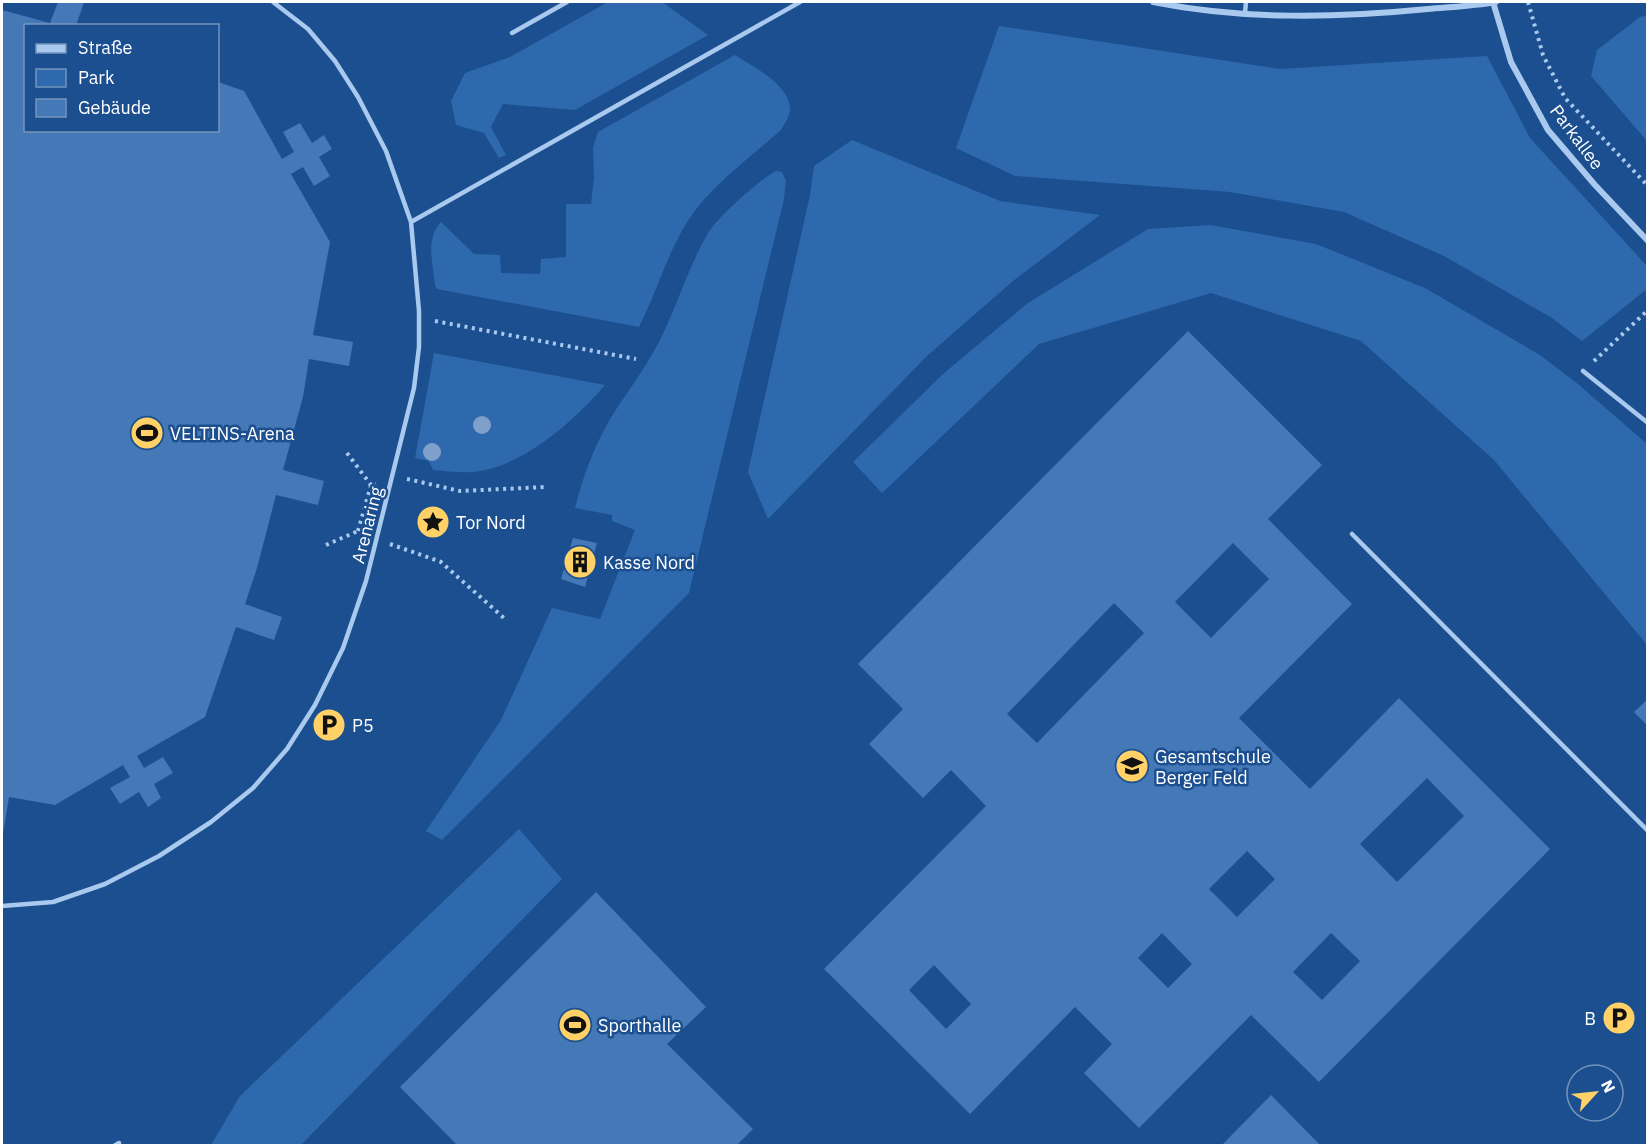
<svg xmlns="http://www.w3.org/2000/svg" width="1649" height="1147" font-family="'IBM Plex Sans',sans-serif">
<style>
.green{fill:#2e69ad}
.building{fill:#4478b7;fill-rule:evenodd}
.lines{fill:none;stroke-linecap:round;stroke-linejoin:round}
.path{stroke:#a9c9ee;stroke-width:4;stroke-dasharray:3 4.5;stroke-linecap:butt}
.service{stroke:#a9c9ee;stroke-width:4.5}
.minor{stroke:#a9c9ee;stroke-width:6}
.tree{fill:#7ea0ca}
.labels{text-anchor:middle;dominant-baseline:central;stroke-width:5;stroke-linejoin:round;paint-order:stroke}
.street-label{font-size:18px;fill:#fff;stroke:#1b4f8f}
.poi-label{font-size:18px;fill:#fff;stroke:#1b4f8f;text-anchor:start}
</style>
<rect width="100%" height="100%" fill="#1b4f8f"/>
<path class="green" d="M 608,2 L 662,2 L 708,35 L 575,110 L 503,104 L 491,127 L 506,155 L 499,158 L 484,133 L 456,125 L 451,101 L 465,73 L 510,57 Z
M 1647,15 L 1648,15 L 1647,141 L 1591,76 L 1597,50 L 1640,17 Z
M 999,26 L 1280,69 L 1487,56 L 1530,138 L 1647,266 L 1647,289 L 1582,341 L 1552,318 L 1444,256 L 1344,212 L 1230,192 L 1015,176 L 956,148 Z
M 735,55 C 753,67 788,83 790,108 C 791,115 784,124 781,130 C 753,155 715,183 694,212 C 669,246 658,290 639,327 L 437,289 L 435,285 C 433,264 425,239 441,222 L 474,254 L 500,255 L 501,273 L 540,274 L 541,259 L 566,257 L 566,204 L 591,204 L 594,178 L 593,147 L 598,132 Z
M 852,140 L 1000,201 L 1100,215 L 1013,281 L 927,356 L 768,519 L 748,472 L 810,195 L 814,166 Z
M 776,171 L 782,172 L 786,181 L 784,199 L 689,593 L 442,840 L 426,831 L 501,720 L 552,608 L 600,619 L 635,530 L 612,521 L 612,515 L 575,508 C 583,475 596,441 615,411 C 631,387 648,364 661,338 C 678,303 689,266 708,233 C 717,218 760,179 776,171 Z
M 1210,225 L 1316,244 L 1425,288 L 1540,355 L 1578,384 L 1647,444 L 1647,645 L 1494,460 L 1361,341 L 1211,293 L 1039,344 L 882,493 L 853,462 L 943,374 L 1028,303 L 1148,229 Z
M 434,353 L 605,385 C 573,422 521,469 471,472 C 459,473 446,471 433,470 L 429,461 L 415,458 Z
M 519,829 L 562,879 L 301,1145 L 211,1145 L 240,1096 Z"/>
<path class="building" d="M 58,2 L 84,2 L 76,26 L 26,26 L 26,130 L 218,130 L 218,82 L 244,91 L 282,159 L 294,152 L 283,132 L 300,123 L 312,143 L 324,135 L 332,149 L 319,157 L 330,176 L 314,186 L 303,167 L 291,174 L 330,242 L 313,335 L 353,342 L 349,366 L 309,359 L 303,397 L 283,470 L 324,481 L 318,505 L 276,495 L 257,568 L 245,604 L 282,617 L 274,640 L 236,627 L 205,717 L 137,756 L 144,768 L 163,757 L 173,773 L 154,784 L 161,798 L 148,807 L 139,792 L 120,804 L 110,788 L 130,777 L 123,765 L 55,805 L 9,797 L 3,834 L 2,10 L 50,23 Z
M 1188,331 L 1322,465 L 1268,519 L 1352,604 L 1239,718 L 1310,789 L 1399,698 L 1550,849 L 1319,1082 L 1251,1015 L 1139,1128 L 1084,1073 L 1112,1044 L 1075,1007 L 970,1114 L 824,969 L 986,806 L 951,770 L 923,798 L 869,744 L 903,709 L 858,664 ZM 1233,543 L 1269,579 L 1211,638 L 1175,602 ZM 1114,603 L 1144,633 L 1037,743 L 1007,714 ZM 1427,778 L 1464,816 L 1397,882 L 1360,844 ZM 1247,851 L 1275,879 L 1237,917 L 1209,889 ZM 1162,933 L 1192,964 L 1168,988 L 1138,958 ZM 1331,933 L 1360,961 L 1322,1000 L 1293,972 ZM 934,965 L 971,1004 L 946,1029 L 909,990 Z
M 573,538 L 597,543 L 585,587 L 561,579 Z
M 1648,699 L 1648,726 L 1634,712 Z
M 596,892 L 706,1007 L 667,1044 L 753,1129 L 736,1146 L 458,1146 L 400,1087 Z
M 1271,1095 L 1321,1146 L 1221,1146 Z"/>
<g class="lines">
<path class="path" d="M 1528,2 L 1543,55 L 1565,98 L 1648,186
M 435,321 L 636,359
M 1594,361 L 1648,310
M 347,453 L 371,485
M 407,479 L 460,491 L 546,487
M 358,531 L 371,485 L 376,484
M 390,544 L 441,562 L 505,619
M 326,545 L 358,531"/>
<path class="service" d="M 1245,13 L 1246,2
M 512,33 L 567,2
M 411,222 L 800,2
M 1583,371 L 1648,423
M 1352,534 L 1648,831
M 2,906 L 53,902 L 105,884 L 159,856 L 211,822 L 253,788 L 287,749 L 315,705 L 343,648 L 366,581 L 414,388 L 419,347 L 419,311 L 411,222 L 386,151 L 358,97 L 335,61 L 308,29 L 273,2
M 114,1146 L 119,1143"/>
<path class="minor" d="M 1153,2 C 1243,20 1336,18 1428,9 C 1450,7 1474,6 1496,2
M 1493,2 L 1511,62 L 1548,130 L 1595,185 L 1648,241"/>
</g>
<g class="tree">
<circle cx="482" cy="425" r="9"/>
<circle cx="432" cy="452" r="9"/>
</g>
<defs>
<symbol id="stadium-disc" viewBox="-11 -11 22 22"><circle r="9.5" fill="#ffd166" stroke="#1b4f8f"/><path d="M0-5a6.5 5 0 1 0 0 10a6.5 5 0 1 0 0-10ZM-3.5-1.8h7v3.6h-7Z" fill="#111"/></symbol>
<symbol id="sight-disc" viewBox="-11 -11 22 22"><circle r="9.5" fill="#ffd166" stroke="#1b4f8f"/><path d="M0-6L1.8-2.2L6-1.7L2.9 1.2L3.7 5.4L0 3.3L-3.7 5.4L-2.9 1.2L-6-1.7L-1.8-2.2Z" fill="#111"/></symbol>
<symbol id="building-disc" viewBox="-11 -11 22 22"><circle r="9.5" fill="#ffd166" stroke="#1b4f8f"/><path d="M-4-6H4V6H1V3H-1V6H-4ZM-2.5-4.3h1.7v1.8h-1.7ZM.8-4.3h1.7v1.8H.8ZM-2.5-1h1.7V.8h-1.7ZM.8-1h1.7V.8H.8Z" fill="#111"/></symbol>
<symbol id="parking-disc" viewBox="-11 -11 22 22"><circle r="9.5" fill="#ffd166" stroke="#1b4f8f"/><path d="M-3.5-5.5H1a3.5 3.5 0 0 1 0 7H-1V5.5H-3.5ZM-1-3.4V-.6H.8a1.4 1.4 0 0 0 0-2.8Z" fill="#111"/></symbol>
<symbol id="school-disc" viewBox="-11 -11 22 22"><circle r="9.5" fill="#ffd166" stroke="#1b4f8f"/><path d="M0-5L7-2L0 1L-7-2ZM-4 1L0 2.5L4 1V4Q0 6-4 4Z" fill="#111"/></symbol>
</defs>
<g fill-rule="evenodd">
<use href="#stadium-disc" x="128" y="414" width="38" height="38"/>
<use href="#sight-disc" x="414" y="503" width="38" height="38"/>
<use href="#building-disc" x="561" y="543" width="38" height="38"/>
<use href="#parking-disc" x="310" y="706" width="38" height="38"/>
<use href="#school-disc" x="1113" y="747" width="38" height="38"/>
<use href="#parking-disc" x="1600" y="999" width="38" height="38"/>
<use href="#stadium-disc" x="556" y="1006" width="38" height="38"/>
</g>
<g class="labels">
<g class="street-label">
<text transform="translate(1577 137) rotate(53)">Parkallee</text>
<text transform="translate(367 525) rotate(-76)">Arenaring</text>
</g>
<g class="poi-label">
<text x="170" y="433">VELTINS-Arena</text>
<text x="456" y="522">Tor Nord</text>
<text x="603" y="562">Kasse Nord</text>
<text x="352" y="725">P5</text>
<text x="1155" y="756">Gesamtschule<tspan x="1155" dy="21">Berger Feld</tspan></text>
<text x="1596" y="1018" text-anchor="end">B</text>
<text x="598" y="1025">Sporthalle</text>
</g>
</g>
<rect width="1649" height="1147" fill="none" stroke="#ffffff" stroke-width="6"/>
<rect x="24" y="24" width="195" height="108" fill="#1b4f8f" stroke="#7695bc" stroke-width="1.5"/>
<rect x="36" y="44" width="30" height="9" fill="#a9c9ee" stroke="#7695bc" stroke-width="1.5"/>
<text x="78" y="54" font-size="18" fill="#ffffff">Straße</text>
<rect x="36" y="69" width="30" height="18" fill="#2e69ad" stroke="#7695bc" stroke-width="1.5"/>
<text x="78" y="84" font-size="18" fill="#ffffff">Park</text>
<rect x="36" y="99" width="30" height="18" fill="#4478b7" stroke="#7695bc" stroke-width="1.5"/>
<text x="78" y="114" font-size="18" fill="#ffffff">Gebäude</text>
<g transform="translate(1595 1093) rotate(63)"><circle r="28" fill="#1b4f8f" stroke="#7695bc" stroke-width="1.5"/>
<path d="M0-4.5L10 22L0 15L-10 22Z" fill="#ffd166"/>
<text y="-9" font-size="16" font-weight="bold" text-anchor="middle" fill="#ffffff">N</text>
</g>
</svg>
